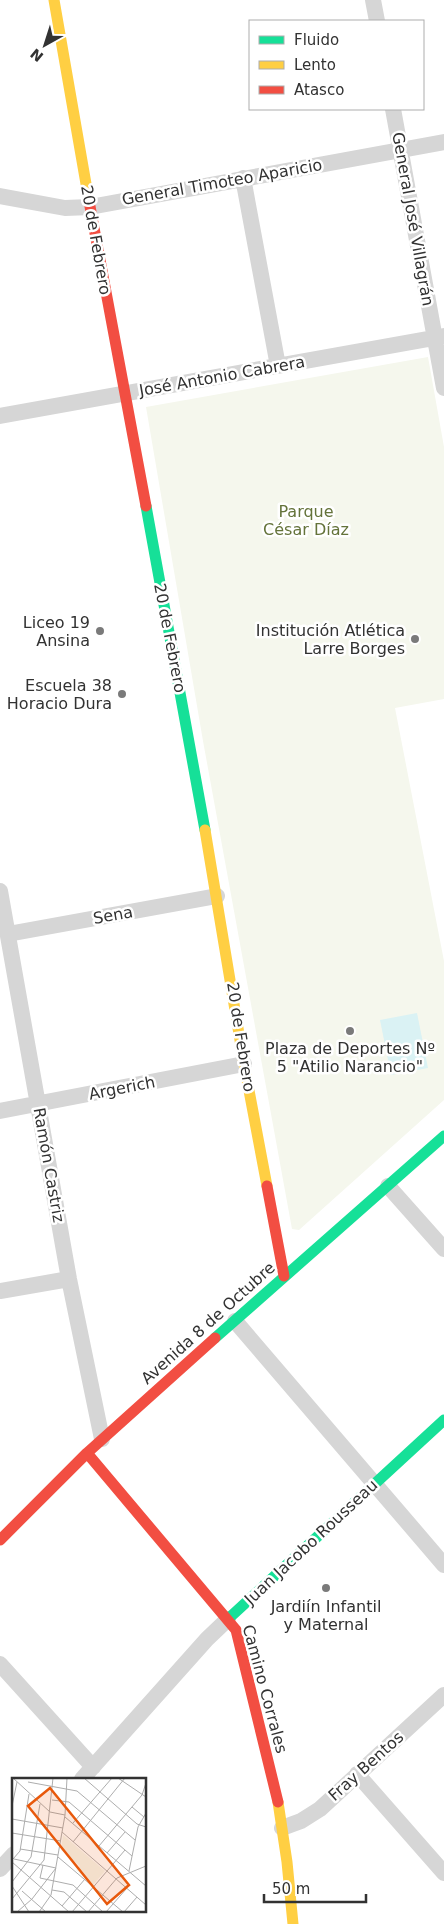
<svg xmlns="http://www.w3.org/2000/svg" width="444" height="1924" font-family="'DejaVu Sans',sans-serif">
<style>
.green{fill:#f5f7ed}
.water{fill:#daf2f4}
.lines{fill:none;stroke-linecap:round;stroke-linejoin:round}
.street{stroke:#d6d6d6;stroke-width:16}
.fast{stroke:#16e098;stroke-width:11}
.slow{stroke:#ffcf43;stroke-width:11}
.jam{stroke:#f24e42;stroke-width:11}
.poi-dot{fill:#7a7a7a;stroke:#fff;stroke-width:2}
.labels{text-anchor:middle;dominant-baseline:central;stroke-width:5;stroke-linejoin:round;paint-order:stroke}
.street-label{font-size:16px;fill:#323232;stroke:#fff}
.park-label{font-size:16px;fill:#64733a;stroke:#fff}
.poi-label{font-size:16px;fill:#323232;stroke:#fff;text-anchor:end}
.inset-road{fill:none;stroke:#adadad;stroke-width:1}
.view{fill:#e8590c;fill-opacity:0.15;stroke:#e8590c;stroke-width:2.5}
.inset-edge{fill:none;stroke:#323232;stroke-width:2.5}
</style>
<rect width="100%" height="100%" fill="#fff"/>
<path class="green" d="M 428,357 L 444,447 L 444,699 L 395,708 L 444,961 L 444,1100 L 299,1230 L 292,1229 L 203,741 L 146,407 Z"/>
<path class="water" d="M 417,1013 L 428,1068 L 391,1075 L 380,1020 Z"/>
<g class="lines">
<path class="street" d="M 373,0 L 377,21
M 393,109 L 444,388
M 243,178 L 278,366
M 0,196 L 65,208 L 90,207 L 444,142
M 0,416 L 444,336
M 0,891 L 69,1279 L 102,1439
M 8,934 L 217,896
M 0,1111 L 244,1064
M 388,1186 L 444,1249
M 0,1291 L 69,1279
M 235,1321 L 444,1565
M 0,1664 L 93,1767
M 357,1774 L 444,1873
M 82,1779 L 207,1639 L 228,1619
M 282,1828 L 301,1821 L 320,1809 L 444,1695
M 0,1869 L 14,1854"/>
<path class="fast" d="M 146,506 L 205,830
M 215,1338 L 444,1136
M 228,1619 L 444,1420"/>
<path class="slow" d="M 54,0 L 89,201
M 205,830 L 244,1064 L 267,1186
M 278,1802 L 287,1862 L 293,1924"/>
<path class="jam" d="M 89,201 L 146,506
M 267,1186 L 284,1276
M 87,1453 L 236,1630 L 278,1802
M 0,1540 L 87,1453 L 215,1338"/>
</g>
<g class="poi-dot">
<circle cx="100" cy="631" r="5"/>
<circle cx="415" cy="639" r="5"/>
<circle cx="122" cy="694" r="5"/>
<circle cx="350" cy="1031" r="5"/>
<circle cx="326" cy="1588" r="5"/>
</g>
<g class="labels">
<g class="street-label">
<text transform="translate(222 182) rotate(-10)">General Timoteo Aparicio</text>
<text transform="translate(413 219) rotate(80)">General José Villagrán</text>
<text transform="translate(96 240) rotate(80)">20 de Febrero</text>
<text transform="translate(222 376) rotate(-10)">José Antonio Cabrera</text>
<text transform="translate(170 638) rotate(79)">20 de Febrero</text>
<text transform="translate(113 915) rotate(-10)">Sena</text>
<text transform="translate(241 1037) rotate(81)">20 de Febrero</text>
<text transform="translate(122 1088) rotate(-11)">Argerich</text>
<text transform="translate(49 1165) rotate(80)">Ramón Castriz</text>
<text transform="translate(208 1323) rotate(-42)">Avenida 8 de Octubre</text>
<text transform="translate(311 1542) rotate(-43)">Juan Jacobo Rousseau</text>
<text transform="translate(265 1689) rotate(75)">Camino Corrales</text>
<text transform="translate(366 1766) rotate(-42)">Fray Bentos</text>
</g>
<g class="park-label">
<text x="306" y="511">Parque<tspan x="306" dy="18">César Díaz</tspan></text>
</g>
<g class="poi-label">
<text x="90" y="622">Liceo 19<tspan x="90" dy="18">Ansina</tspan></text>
<text x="405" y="630">Institución Atlética<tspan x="405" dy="18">Larre Borges</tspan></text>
<text x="112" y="685">Escuela 38<tspan x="112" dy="18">Horacio Dura</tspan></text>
<text x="350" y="1048" text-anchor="middle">Plaza de Deportes Nº<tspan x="350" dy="18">5 "Atilio Narancio"</tspan></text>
<text x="326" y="1606" text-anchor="middle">Jardiín Infantil<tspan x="326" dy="18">y Maternal</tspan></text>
</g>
</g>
<g transform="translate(12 1778)">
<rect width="134" height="134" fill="#fff"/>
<path d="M 51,57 L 93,93 L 81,107 L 64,92 L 68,88 L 49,72 Z" fill="#f5f7ed"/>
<path class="inset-road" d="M 1,0 L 38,34 L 53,37M 72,0 L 125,46 L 134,49M 106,0 L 134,19M 16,4 L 65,13 L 123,62M 40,22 L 57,24 L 120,78M 0,28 L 5,4M 120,29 L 132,39M 53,39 L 134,108M 0,41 L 51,50M 61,45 L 100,0M 50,54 L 134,127M 0,55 L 49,63M 61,64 L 113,0M 87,68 L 130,17 L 134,5M 8,71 L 46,77M 95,75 L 113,54M 46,79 L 111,134M 1,81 L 8,73 L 17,16M 2,81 L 44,90 L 20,121 L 5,134M 0,84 L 57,134M 31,87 L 28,100 L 61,107 L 91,134M 117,93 L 126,49 L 134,35M 0,104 L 19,79 L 28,26M 0,108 L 17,134M 40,112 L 52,114 L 75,134M 10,113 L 34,134M 0,121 L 32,82 L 41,0M 50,128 L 73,101M 27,134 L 39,117 L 53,37 L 55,0M 60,134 L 113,72M 76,134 L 105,100 L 134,88M 94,134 L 115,110M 112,134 L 125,119"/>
<path class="view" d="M 38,10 L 117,107 L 95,126 L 16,28 Z"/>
<rect width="134" height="134" class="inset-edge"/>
</g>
<rect x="249" y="20" width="175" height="90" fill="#ffffff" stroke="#adadad"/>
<rect x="259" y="36" width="25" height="8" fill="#16e098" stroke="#adadad"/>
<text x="294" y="45" font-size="15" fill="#323232">Fluido</text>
<rect x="259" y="61" width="25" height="8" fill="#ffcf43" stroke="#adadad"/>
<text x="294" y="70" font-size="15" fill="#323232">Lento</text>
<rect x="259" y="86" width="25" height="8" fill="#f24e42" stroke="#adadad"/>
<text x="294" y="95" font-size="15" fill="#323232">Atasco</text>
<g transform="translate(45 45) rotate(219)" stroke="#ffffff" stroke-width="4" paint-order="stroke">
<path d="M0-4L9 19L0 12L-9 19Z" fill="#323232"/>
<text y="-8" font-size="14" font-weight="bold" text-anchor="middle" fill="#323232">N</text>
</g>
<path d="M264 1894v8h102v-8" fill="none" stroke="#323232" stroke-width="2.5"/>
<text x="272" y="1894" font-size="15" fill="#323232" stroke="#ffffff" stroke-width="4" paint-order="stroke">50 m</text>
</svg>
